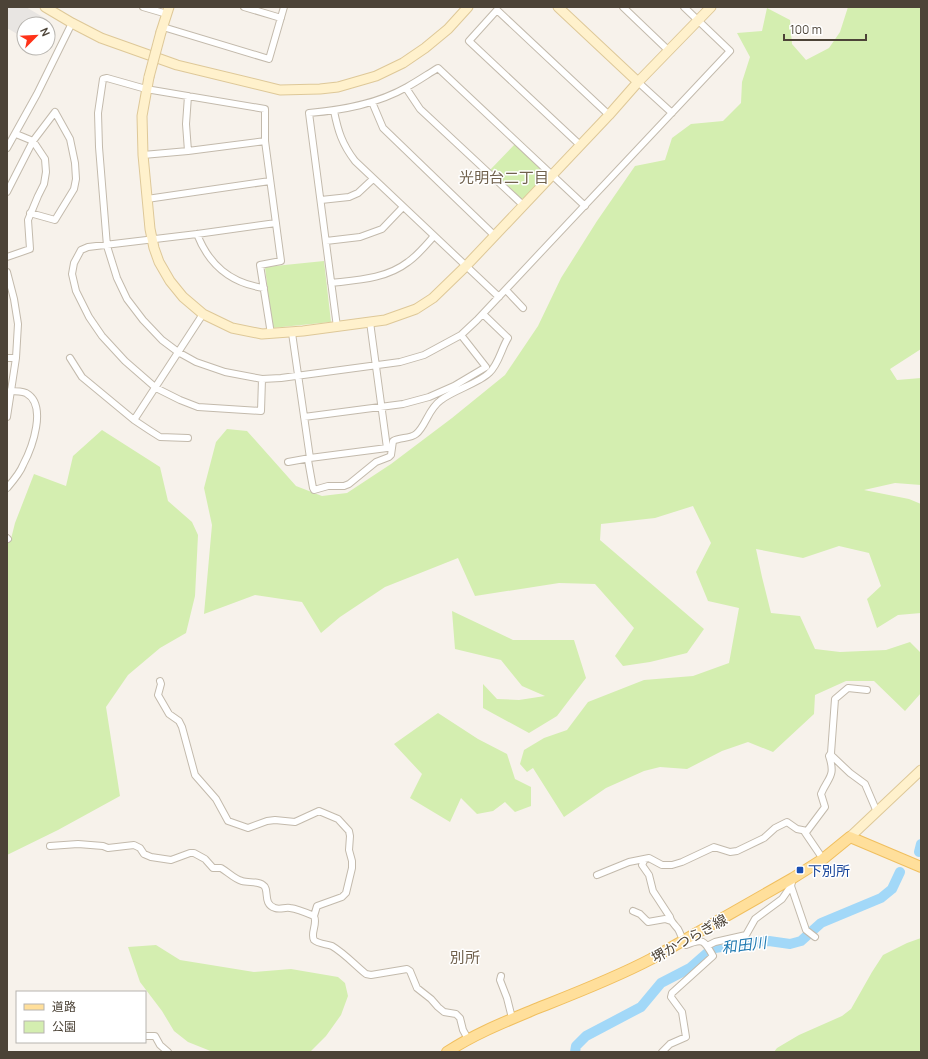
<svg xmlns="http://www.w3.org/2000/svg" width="928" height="1059" font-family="Manrope,'Noto Sans JP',sans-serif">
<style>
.green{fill:#d4eeb0}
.parking{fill:#e8e5e2}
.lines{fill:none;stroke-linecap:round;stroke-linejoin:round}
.river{stroke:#a2d8f8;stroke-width:10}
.street-casing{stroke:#c3baac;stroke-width:8}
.secondary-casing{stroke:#dec898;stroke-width:11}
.primary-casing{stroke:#f0bf5f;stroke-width:12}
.street{stroke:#fff;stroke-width:6}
.secondary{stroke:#fff1cc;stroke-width:9}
.primary{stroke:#ffdf9b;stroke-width:10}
.secondary-bridge-casing{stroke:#dec898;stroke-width:11;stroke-linecap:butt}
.secondary-bridge{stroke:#fff1cc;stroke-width:9}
.transit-dot{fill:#1a4fb4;stroke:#fff;stroke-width:1.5}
.labels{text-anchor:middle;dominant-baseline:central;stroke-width:3;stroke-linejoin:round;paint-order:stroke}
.transit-label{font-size:14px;fill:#164399;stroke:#fff;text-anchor:start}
.street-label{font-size:14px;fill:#4c4337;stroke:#fff}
.neighbourhood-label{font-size:15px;fill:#70614d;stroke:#fff}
.water-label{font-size:15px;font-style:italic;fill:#227bb2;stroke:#fff}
</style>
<rect width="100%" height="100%" fill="#f7f2eb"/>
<path class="green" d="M 848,7 L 921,7 L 921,349 L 890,369 L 897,380 L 921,378 L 921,485 L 895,483 L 864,490 L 909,499 L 921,504 L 921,613 L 898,615 L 877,628 L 867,599 L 881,586 L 869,553 L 839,546 L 803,558 L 756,549 L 762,577 L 771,613 L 800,616 L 815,649 L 840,652 L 886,650 L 910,642 L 921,653 L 921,693 L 905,711 L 874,681 L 846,681 L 815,695 L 814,714 L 773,752 L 748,742 L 722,751 L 687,769 L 660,767 L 644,771 L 606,788 L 564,817 L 533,768 L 527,772 L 520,764 L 524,750 L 544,738 L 567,730 L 588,702 L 644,680 L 693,676 L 729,663 L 739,608 L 708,601 L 696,572 L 711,543 L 693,506 L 655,518 L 601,524 L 600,540 L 704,629 L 687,653 L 650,662 L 623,666 L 615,656 L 634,628 L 595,584 L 559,583 L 475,596 L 458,558 L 385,587 L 340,617 L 321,633 L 302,602 L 255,595 L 204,614 L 212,525 L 204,488 L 216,442 L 227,429 L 247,431 L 296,486 L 322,496 L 347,493 L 391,464 L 452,418 L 505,375 L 538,326 L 561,278 L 597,221 L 635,166 L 665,160 L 672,138 L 691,124 L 723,121 L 741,103 L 742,82 L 750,57 L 737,33 L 762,31 L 767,8 L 790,20 L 792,44 L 806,60 L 829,48 L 840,32 Z
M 515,144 L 545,173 L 545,176 L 524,198 L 521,199 L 490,170 Z
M 324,261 L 331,322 L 272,328 L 265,267 Z
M 102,430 L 160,467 L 168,501 L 192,522 L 198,535 L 195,596 L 186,633 L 160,648 L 128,675 L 106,707 L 120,796 L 58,830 L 7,855 L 7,540 L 11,539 L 15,523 L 34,474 L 66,486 L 73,456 Z
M 452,611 L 513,640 L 574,640 L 586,678 L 557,716 L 529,733 L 483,708 L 483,684 L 497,699 L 519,700 L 545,696 L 522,686 L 501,660 L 455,649 Z
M 438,713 L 478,739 L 507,754 L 515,779 L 531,787 L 531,806 L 515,812 L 505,802 L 493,811 L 477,814 L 461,798 L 450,822 L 410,798 L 422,774 L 394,744 Z
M 921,938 L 921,1052 L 774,1052 L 777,1048 L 799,1035 L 842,1016 L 851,1009 L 872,972 L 883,955 L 907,943 Z
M 156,945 L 180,960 L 254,972 L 291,969 L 338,977 L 345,983 L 348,996 L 341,1015 L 326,1036 L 310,1052 L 213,1052 L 188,1042 L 174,1031 L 162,1011 L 140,982 L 128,947 Z"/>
<path class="parking" d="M 7,7 L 26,7 L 46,19 L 44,24 L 24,24 L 24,38 L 7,28 Z"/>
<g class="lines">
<path class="river" d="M 919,852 L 921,844
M 575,1052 L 576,1046 L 586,1036 L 641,1007 L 661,983 L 690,968 L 706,954 L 715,948 L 751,942 L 769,941 L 790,944 L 801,941 L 821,923 L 881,898 L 892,889 L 900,872"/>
<defs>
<path id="street" d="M 143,7 L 167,14
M 244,7 L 281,18
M 623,7 L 669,51
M 163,27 L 269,59 L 284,7
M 638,82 L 672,113
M 406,88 L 420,109 L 523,205
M 372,102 L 383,128 L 495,236
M 334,111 C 338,131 342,144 355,161 L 499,297
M 580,145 L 469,41 L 497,10 L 609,115
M 7,148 L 37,94 L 72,23
M 188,151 L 186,124 L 188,96
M 143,155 L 188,151 L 265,141
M 7,192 L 33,141 L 55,112 L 70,139 L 75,163 L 76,179 L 74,189 L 55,220 L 30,213
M 147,199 L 270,181
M 321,200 L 349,197 L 358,193 L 373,179
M 197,234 C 209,265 230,283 264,288
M 326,241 L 360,237 L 382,229 L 403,207
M 7,257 L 30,249 L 28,220 L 38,196 L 44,184 L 46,172 L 45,159 L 33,141 L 16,134
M 7,272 L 14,299 L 18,324 L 16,358 L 7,417
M 331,283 C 357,280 386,279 408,262 C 418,255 426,245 434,236
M 506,290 L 523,308
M 337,327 L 309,113 C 343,110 377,104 407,87 C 418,81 428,74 438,68 L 585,206
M 292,333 L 310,458 L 387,448 L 370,322
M 271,334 L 260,265 L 281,261 L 265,141 L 265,109 L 146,89 L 107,78 L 103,79 L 98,113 L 99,147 L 107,246 L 117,278 L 127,299 L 143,320 L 162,340 L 178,352 L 196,362 L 225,372 L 262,379 L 281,378 L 400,362 L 424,355 L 461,335 L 477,320 L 730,51 L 684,7
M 7,358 L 16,358
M 70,358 L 82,377 L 134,420 L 149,430 L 160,437 L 188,438
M 262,379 L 261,411 L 198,407 L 180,400 L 156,388 L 125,361 L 102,336 L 89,317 L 76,291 L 72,274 L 74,263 L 81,250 L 88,247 L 197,234 L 276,223
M 304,417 L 403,404 L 429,397 L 454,386 L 486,367 L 461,335
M 134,420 L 203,314
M 288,462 L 310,458 L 308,460 L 313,488 L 314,490 L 328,486 L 344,486 L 349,484 L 376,462 L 389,457 L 391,455 L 393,441 C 400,437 410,439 416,434 C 426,426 428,409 441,400 C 454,390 479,383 489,373 C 499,364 501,349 508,338 L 483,314
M 7,488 C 13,481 20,473 23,465 C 32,448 48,405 26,393 C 21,391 15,391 10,391
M 7,538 L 8,539
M 160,681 L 161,684 L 158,695 L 169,714 L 179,721 L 182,727 L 195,775 L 216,799 L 228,821 L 248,828 L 267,821 L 275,820 L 295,822 L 319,811 L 338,819 L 349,831 L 350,836 L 349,850 L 352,861 L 352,868 L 346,893 L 342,897 L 317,906 L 314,916
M 867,690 L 848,688 L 835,699 L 831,753 L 831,755 L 850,773 L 865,784 L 877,812
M 804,831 L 823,859
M 50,846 L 78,844 L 103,846 L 108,848 L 134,845 L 140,848 L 144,854 L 151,857 L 171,860 L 190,853 L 194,853 L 205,859 L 213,868 L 221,868 C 228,872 234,879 242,881 C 248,883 258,881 263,885 C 270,889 262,904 275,908 C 280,910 285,907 290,908 C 298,909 307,913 314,916 C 318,924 310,933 314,940 C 318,944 327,944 332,946 C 344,953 355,965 366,974 L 371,975 L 407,969 L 410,971 L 417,988 L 431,999 L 438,1007 L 444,1012 L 456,1014 L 460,1018 L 463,1030 L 468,1039
M 645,859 L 642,865 L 649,875 L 653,891 L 670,917 C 671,922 675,925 678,929 C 681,934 682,940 686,945 C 703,938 704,940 713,956 L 672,993 L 671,997 L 682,1012 L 686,1037 L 670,1044 L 662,1052
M 597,875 L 629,862 L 649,858 L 662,865 L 672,865 L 682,862 L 714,847 L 730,852 L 737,851 L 764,838 L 775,828 L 787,822 L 797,829 L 807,831 L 825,807 L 821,794 C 828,777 836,777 829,756 L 831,753
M 791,886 L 806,930 L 815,937
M 633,911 L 640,914 L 648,922 L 665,919 L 671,921
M 707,946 L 715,942 L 746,935 L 755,919 L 782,899 L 791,886 L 793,878
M 501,976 L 500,980 L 507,998 L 512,1018
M 145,1036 L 155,1036 L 160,1045 L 168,1052"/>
<path id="secondary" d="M 45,7 L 72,23 L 101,38 L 177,65 L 280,90 L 320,89 L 338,87 L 376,76 L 403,63 L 425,48 L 448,29 L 468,7
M 558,7 L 638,82
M 161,32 L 169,7
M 149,77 L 142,116 L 143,155 L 150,229 L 154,248 L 159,262 L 170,281 L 183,297 L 203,314 L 232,328 L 262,334 L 303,331 L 385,320 L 416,309 L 433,298 L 466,266 L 609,115 L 638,82 L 711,7
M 850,837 L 921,770"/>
<path id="primary" d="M 447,1052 C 476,1033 507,1021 538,1008 C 576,993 615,978 651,959 L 793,878 L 823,859 L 850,837 L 921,867"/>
</defs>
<use href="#street" class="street-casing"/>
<use href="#secondary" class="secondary-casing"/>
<use href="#primary" class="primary-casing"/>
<use href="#street" class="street"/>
<use href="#secondary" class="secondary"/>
<use href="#primary" class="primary"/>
<defs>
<path id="secondary-bridge" d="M 149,77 L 161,32"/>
</defs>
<use href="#secondary-bridge" class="secondary-bridge-casing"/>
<use href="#secondary-bridge" class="secondary-bridge"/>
</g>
<rect class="transit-dot" x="796" y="866" width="8" height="8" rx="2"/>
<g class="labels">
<g class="transit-label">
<text x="808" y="870">下別所</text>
</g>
<g class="street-label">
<text transform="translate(689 938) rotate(-29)">堺かつらぎ線</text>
</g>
<g class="neighbourhood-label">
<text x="504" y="177">光明台二丁目</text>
<text x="465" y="957">別所</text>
</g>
<g class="water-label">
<text transform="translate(744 945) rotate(-7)">和田川</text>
</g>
</g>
<rect width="928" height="1059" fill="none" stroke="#4c4337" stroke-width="16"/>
<rect x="16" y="991" width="130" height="52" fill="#ffffff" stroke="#b7b4af"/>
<rect x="24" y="1004" width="20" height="6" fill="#ffdf9b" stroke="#b7b4af"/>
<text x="52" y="1011" font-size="12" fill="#4c4337">道路</text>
<rect x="24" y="1021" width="20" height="12" fill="#d4eeb0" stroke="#b7b4af"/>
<text x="52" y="1031" font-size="12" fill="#4c4337">公園</text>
<g transform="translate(36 36) rotate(66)"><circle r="19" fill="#ffffff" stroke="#b7b4af"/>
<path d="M0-3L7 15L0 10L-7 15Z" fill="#ff3319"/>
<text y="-6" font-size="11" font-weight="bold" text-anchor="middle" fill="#4c4337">N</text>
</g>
<path d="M784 34v6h82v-6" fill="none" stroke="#4c4337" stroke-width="2"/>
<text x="790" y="34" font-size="12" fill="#4c4337" stroke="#ffffff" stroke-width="3" paint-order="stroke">100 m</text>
</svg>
